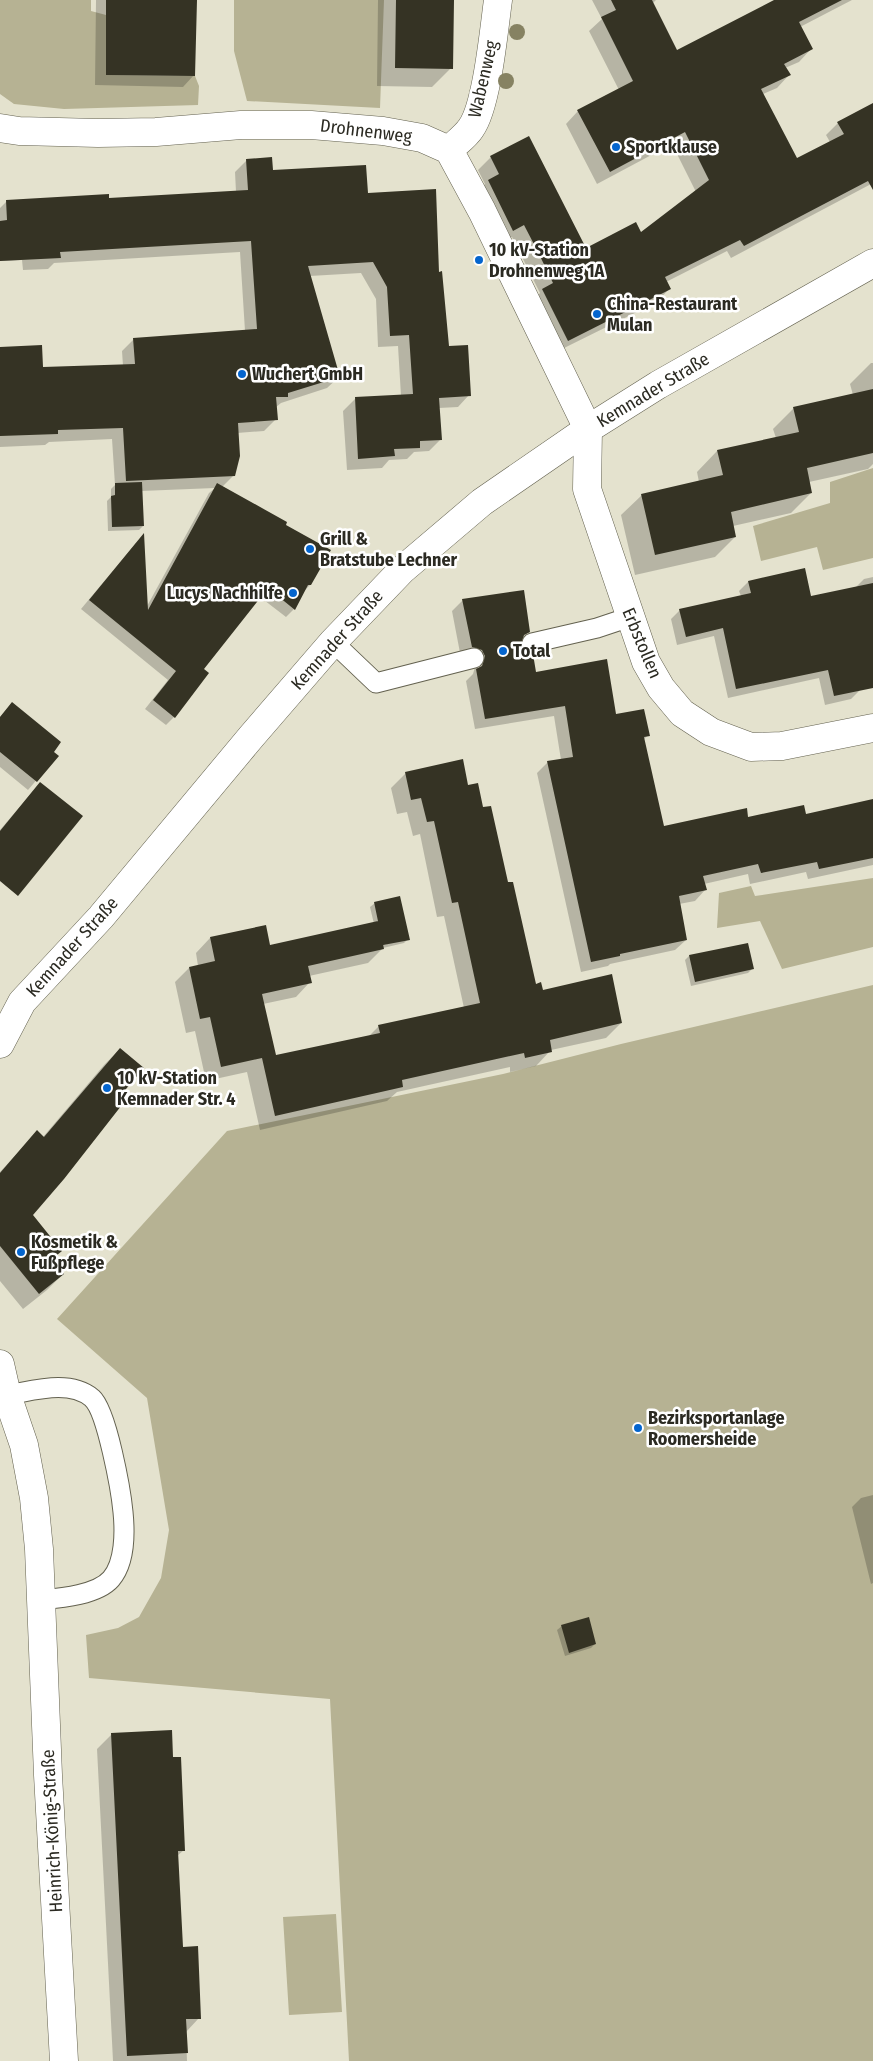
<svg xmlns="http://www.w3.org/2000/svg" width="873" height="2061" font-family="'Fira Sans Condensed',sans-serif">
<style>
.green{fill:#b6b293}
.shadow{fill:#0003}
.building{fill:#353324}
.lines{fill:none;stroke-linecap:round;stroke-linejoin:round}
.lane-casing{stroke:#63614f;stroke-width:21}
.street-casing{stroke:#63614f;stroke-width:29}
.secondary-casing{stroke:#63614f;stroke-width:29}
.lane{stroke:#fff;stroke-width:19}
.street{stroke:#fff;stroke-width:28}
.secondary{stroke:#fff;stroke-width:28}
.tree{fill:#868262}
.poi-dot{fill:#0465ce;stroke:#fff;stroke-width:2}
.labels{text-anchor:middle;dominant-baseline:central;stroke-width:5;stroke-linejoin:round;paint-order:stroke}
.street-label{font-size:18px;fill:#2b2a22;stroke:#fff}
.poi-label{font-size:18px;font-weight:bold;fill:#2b2a22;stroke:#fff;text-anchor:start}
</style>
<rect width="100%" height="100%" fill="#e4e2ce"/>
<path class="green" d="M 0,0 L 91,0 L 91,11 L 106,15 L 106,75 L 195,76 L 199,86 L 198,105 L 64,109 L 14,104 L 0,94 Z
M 234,0 L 384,0 L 380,108 L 247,101 L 234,51 Z
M 873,468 L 873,558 L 823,570 L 817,547 L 761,561 L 753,526 L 830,503 L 830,482 Z
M 873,878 L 873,947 L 782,969 L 760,921 L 717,928 L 719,893 L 751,886 L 755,896 Z
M 873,985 L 873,2061 L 349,2061 L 330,1699 L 89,1678 L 86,1635 L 118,1628 L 139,1617 L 161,1578 L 169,1530 L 147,1398 L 57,1319 L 227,1131 L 503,1074 L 621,1044 Z
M 336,1914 L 342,2012 L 289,2015 L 283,1917 Z"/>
<path class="shadow" d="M 96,0 L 196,0 L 194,75 L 183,87 L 95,85 Z
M 378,0 L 452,0 L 451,68 L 432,87 L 377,86 Z
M 592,0 L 656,0 L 652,4 L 676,52 L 777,0 L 852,0 L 800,27 L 811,49 L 799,62 L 785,68 L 789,75 L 777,88 L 763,94 L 796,160 L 830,142 L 826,135 L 838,123 L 873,104 L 873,183 L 731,258 L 727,251 L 666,282 L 669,289 L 657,302 L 556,352 L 531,302 L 540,293 L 512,237 L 501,243 L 476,194 L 485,184 L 478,170 L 491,157 L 585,250 L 641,234 L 696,192 L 672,144 L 597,184 L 566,124 L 578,111 L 619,90 L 589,31 L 602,19 Z
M 247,160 L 272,171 L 367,194 L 438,274 L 448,347 L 469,395 L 458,407 L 439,408 L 441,439 L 429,451 L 414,452 L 407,459 L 389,460 L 382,468 L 347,470 L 343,411 L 355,399 L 401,396 L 398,346 L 378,347 L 376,299 L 361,273 L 310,276 L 339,377 L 327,388 L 281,403 L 275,408 L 276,419 L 264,431 L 237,433 L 234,475 L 222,487 L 284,525 L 310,585 L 303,592 L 294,609 L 286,617 L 260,597 L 202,669 L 174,717 L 166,725 L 145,709 L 168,680 L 81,609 L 136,543 L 146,608 L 209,493 L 215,488 L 141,491 L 143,526 L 139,530 L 108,531 L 107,501 L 111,497 L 111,489 L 115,485 L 112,439 L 49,442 L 45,445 L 0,447 L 0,348 L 42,369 L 123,366 L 122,351 L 134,339 L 245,331 L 240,252 L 54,263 L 48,269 L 23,270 L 22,260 L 0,261 L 0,208 L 6,202 L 108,199 L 236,192 L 235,172 Z
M 871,363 L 873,363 L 873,464 L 868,469 L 809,482 L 811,493 L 791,513 L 733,526 L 735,537 L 715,557 L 635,575 L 621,515 L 642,495 L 699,482 L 697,472 L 717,451 L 776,438 L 773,429 L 794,408 L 853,395 L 850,384 Z
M 873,577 L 873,661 L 860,690 L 851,699 L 825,705 L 819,678 L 728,698 L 714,636 L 677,645 L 671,619 L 680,610 L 741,596 L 739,591 L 748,582 L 810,598 L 855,588 L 864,579 Z
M 463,600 L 529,631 L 522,639 L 520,645 L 534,674 L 615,715 L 648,735 L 643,740 L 663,828 L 747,819 L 805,815 L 873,800 L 873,865 L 808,879 L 806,872 L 750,884 L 748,874 L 704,884 L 705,890 L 695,901 L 679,904 L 686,940 L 675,950 L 610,964 L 608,966 L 581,972 L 537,773 L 548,762 L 561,760 L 554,716 L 475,729 L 466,681 L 473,674 L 475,667 L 461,658 L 452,611 Z
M 12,703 L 57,756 L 28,790 L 0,767 L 0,717 Z
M 406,773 L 467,786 L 482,809 L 507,884 L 535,985 L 542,992 L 621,1023 L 606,1038 L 551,1050 L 536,1066 L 510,1072 L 510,1067 L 397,1092 L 387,1101 L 260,1130 L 247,1072 L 206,1081 L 195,1031 L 186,1033 L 175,982 L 189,968 L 198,966 L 196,953 L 210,938 L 265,926 L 269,947 L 374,924 L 370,907 L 375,903 L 408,939 L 404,943 L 383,948 L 368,963 L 309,976 L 310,982 L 296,997 L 263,1004 L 275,1057 L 369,1036 L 379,1026 L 464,1008 L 444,916 L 437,917 L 420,834 L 413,836 L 407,812 L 397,814 L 391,788 Z
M 40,783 L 0,873 L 0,830 Z
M 689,956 L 752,969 L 748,973 L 691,986 L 685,960 Z
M 120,1049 L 118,1097 L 31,1215 L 61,1251 L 51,1260 L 63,1274 L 47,1290 L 23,1309 L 0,1281 L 0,1172 L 37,1132 L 43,1137 L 104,1065 Z
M 873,1495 L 873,1583 L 871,1584 L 852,1507 L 861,1498 Z
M 562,1626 L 595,1644 L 591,1648 L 565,1656 L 557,1630 Z
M 112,1734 L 184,1850 L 177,1856 L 182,1948 L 199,2018 L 186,2032 L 187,2061 L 113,2061 L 97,1749 Z"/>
<path class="building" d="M 106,0 L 197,0 L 195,76 L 106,75 Z
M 396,0 L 454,0 L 453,69 L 395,68 Z
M 611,0 L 652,0 L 677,50 L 774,0 L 842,0 L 799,22 L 813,49 L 784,64 L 791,75 L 761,89 L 797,158 L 844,134 L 837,122 L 873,103 L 873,190 L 868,181 L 744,246 L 740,240 L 665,277 L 671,289 L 568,341 L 542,289 L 553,283 L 538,252 L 524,225 L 513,231 L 488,180 L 499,174 L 490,156 L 529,136 L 586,248 L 636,222 L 641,232 L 709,180 L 685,132 L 610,172 L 577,110 L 633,81 L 601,17 L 616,10 Z
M 272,157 L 273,170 L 366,165 L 368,193 L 436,189 L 439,272 L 442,271 L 449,346 L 468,345 L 471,396 L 439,398 L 442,440 L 420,441 L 420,448 L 394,449 L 395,456 L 358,459 L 355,397 L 413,394 L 409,335 L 390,336 L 387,287 L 373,262 L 308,266 L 340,377 L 288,393 L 288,397 L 276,397 L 278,420 L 238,423 L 240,456 L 235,476 L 126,481 L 123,428 L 58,430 L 58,434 L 0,436 L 0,347 L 42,345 L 43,367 L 135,364 L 133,338 L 257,329 L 251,241 L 60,252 L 61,258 L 0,261 L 0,221 L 7,220 L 6,200 L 109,194 L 109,198 L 248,190 L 246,159 Z
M 873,389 L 873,453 L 807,468 L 812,493 L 731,512 L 736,537 L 655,555 L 641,494 L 723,475 L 717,450 L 799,432 L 793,407 Z
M 142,482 L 144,526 L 112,527 L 111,496 L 115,495 L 115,483 Z
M 217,483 L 287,522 L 286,525 L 331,550 L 311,585 L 308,585 L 295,610 L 268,588 L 204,669 L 209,673 L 175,718 L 153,700 L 176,671 L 89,600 L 144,533 L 148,610 Z
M 805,568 L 811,596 L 873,583 L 873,688 L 834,696 L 828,670 L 736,689 L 723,628 L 686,637 L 679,609 L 751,593 L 748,581 Z
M 524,590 L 530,632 L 524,635 L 521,645 L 524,651 L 533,654 L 536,672 L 607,659 L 616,714 L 644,709 L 650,736 L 644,737 L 664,826 L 747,808 L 748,817 L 804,805 L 806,814 L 873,799 L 873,858 L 819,869 L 817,862 L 761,873 L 758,864 L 703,876 L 707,890 L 679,896 L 687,940 L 620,954 L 620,956 L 591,962 L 547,761 L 573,757 L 565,706 L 485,719 L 476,669 L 482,666 L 485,656 L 482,650 L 472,647 L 462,599 Z
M 12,702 L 61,742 L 54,752 L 59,756 L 37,782 L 0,752 L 0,717 Z
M 463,759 L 468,785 L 478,783 L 483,807 L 491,806 L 508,882 L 513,882 L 536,984 L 541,982 L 543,990 L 612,974 L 622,1023 L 550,1040 L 552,1052 L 525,1058 L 524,1053 L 402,1080 L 403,1087 L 275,1116 L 262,1058 L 221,1067 L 210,1017 L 200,1019 L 189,967 L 215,961 L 210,937 L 266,925 L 270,945 L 378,921 L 384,949 L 308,966 L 312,983 L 262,994 L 276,1055 L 380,1033 L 378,1025 L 480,1003 L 458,902 L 452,903 L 434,821 L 427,822 L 421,798 L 411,800 L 405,772 Z
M 40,782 L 83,816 L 18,896 L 0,881 L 0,831 Z
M 400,896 L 410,940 L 383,945 L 374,902 Z
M 748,943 L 754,969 L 695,982 L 689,955 Z
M 120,1048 L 144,1068 L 120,1096 L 125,1101 L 64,1179 L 33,1215 L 62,1251 L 52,1259 L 64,1274 L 39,1294 L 0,1246 L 0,1173 L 37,1130 L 44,1137 Z
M 589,1617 L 596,1644 L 569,1653 L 561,1625 Z
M 172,1730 L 173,1757 L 181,1757 L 185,1851 L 178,1851 L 183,1947 L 198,1946 L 201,2019 L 186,2019 L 188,2053 L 127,2056 L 111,1733 Z"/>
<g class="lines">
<defs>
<path id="lane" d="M 333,642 L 376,683 L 474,658
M 532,643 L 597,628 L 630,617
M 7,1395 C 33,1391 69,1379 92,1398 C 107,1411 121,1491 123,1512 C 125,1532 125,1563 111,1579 C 97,1595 61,1598 40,1600"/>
<path id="street" d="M 0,128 L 19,131 L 98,133 L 156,132 L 241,125 L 311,125 L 383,131 L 422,138 L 449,150 L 482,211 L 588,429 L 587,489 L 646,662 L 661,688 L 682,713 L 711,732 L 751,747 L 782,746 L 873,728
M 449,150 C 456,143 466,136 471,128 C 487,106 494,29 498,0"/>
<path id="secondary" d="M 0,1044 L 22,1002 L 101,917 L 251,737 L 333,642 L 402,570 L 482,502 L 588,429 L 658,385 L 873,263
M 0,1364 L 7,1395 L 24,1445 L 34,1498 L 39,1549 L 48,1775 L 64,2061"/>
</defs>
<use href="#lane" class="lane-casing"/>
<use href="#street" class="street-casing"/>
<use href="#secondary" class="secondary-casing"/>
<use href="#lane" class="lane"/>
<use href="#street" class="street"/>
<use href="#secondary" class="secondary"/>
</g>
<g class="tree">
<circle cx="517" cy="32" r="8"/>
<circle cx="506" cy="81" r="8"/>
</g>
<g class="poi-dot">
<circle cx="616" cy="147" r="5"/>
<circle cx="479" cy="260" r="5"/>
<circle cx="597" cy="314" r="5"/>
<circle cx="242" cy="374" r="5"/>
<circle cx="310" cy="549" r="5"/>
<circle cx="293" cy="593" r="5"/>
<circle cx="503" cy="651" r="5"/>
<circle cx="107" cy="1088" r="5"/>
<circle cx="21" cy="1252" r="5"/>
<circle cx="638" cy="1428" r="5"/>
</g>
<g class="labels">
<g class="street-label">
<text transform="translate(483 79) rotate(-77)">Wabenweg</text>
<text transform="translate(366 131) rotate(7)">Drohnenweg</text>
<text transform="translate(653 390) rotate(-31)">Kemnader Straße</text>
<text transform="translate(337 640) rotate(-48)">Kemnader Straße</text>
<text transform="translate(642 643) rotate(67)">Erbstollen</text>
<text transform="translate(72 947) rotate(-48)">Kemnader Straße</text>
<text transform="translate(52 1831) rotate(-93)">Heinrich-König-Straße</text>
</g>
<g class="poi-label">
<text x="626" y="147">Sportklause</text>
<text x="489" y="250">10 kV-Station<tspan x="489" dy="21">Drohnenweg 1A</tspan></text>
<text x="607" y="304">China-Restaurant<tspan x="607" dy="21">Mulan</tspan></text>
<text x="252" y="374">Wuchert GmbH</text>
<text x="320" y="539">Grill &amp;<tspan x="320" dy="21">Bratstube Lechner</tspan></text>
<text x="283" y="593" text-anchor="end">Lucys Nachhilfe</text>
<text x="513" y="651">Total</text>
<text x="117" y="1078">10 kV-Station<tspan x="117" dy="21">Kemnader Str. 4</tspan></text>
<text x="31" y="1242">Kosmetik &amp;<tspan x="31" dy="21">Fußpflege</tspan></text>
<text x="648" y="1418">Bezirksportanlage<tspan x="648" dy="21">Roomersheide</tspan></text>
</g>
</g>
</svg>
